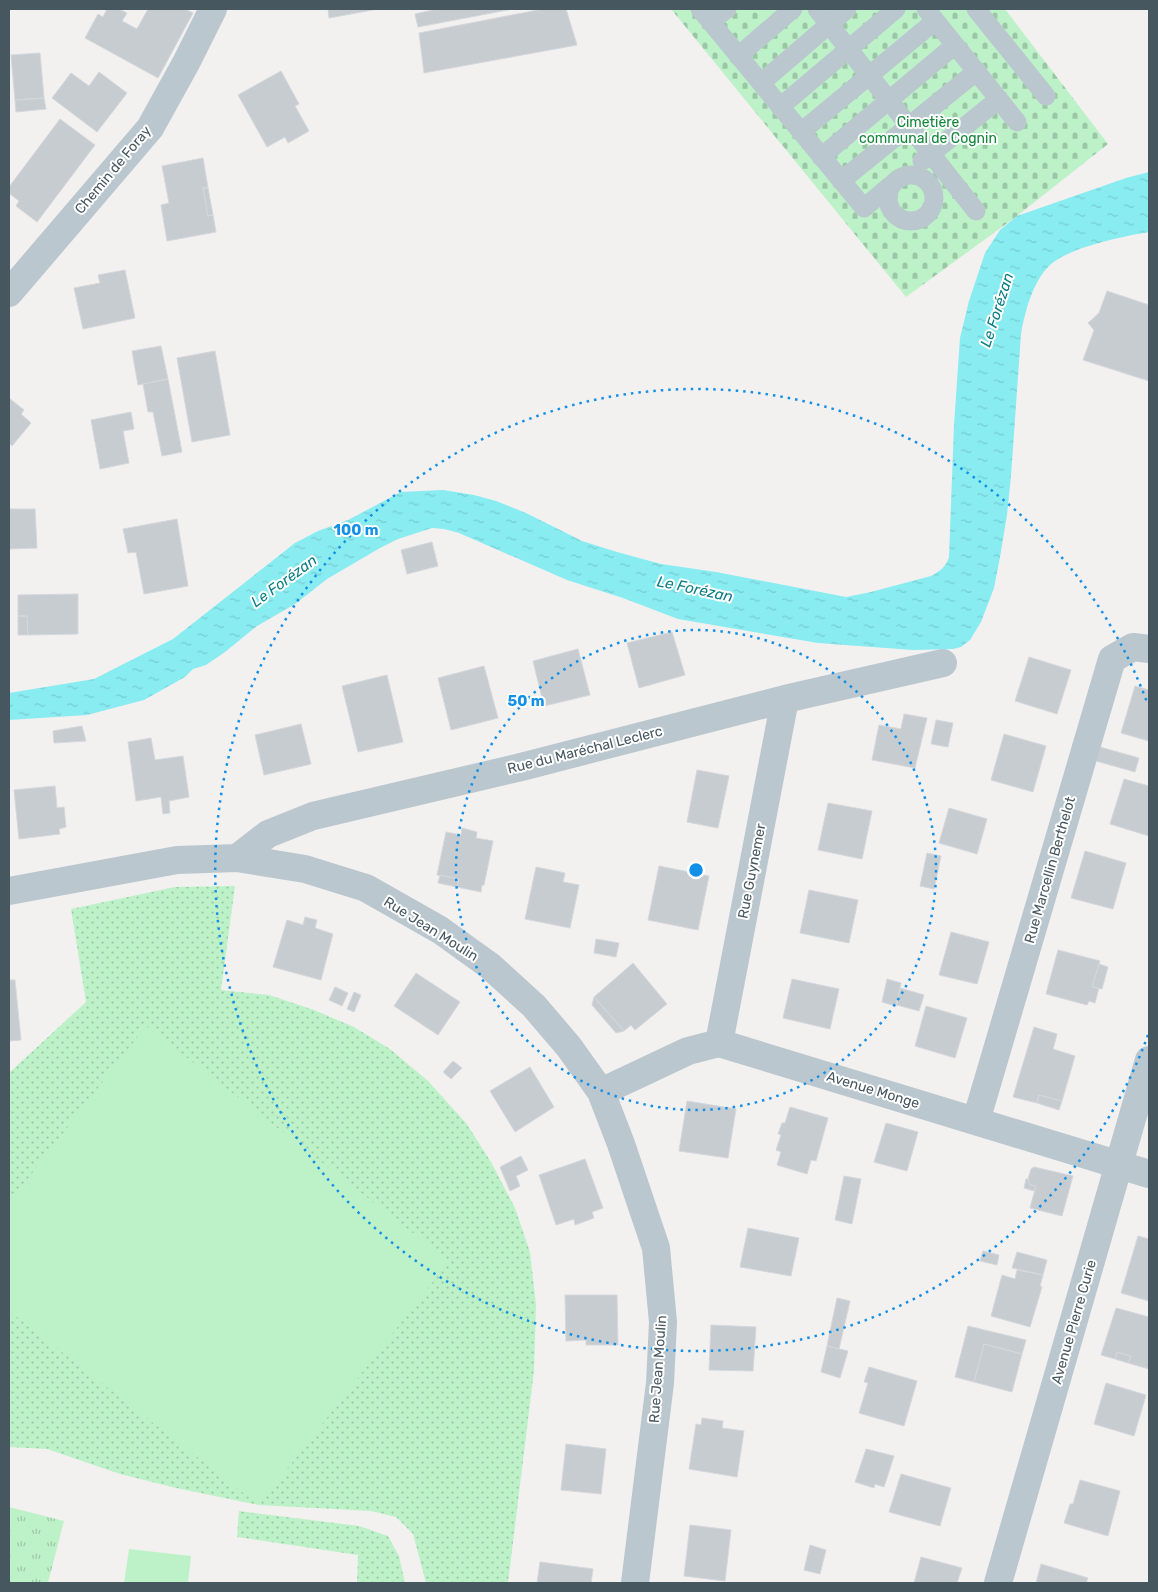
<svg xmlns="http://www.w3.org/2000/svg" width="1158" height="1592" font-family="Rubik,sans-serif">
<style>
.grass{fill:url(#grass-dots)}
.cemetery{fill:url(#cemetery-stones)}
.park{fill:url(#park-tufts)}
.pitch{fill:#bdf2c9}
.water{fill:url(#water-ripples)}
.building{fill:#c7ccd0;stroke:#d4d7dc}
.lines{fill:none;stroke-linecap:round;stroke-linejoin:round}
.lane{stroke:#bbc7ce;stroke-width:19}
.street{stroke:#bbc7ce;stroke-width:28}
.ring{fill:none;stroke:#1290e7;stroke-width:2.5;stroke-dasharray:2.5 5}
.labels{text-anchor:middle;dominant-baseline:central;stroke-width:4;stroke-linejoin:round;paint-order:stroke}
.park-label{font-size:14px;fill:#12863a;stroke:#fff}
.street-label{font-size:14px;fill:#47575f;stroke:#fff}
.water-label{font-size:15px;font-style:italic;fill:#087d83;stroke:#fff}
.centre{fill:#1290e7;stroke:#fff;stroke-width:2.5}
.ring-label{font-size:15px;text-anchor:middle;font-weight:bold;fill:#1290e7;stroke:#fff;stroke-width:4;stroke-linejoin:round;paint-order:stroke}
</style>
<defs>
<pattern id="grass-dots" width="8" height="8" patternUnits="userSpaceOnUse" patternTransform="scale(1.25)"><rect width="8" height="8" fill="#bdf2c9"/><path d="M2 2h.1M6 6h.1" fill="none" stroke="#9bc7a6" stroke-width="1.8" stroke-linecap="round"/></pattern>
<pattern id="cemetery-stones" width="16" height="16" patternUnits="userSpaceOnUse" patternTransform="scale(1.25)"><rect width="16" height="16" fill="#bdf2c9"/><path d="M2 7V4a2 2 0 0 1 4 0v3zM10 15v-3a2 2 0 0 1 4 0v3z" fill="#9bc7a6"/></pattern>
<pattern id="park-tufts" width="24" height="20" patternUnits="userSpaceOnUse" patternTransform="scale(1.25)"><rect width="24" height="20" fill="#bdf2c9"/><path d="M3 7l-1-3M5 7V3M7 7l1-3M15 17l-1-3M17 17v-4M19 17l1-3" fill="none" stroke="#9bc7a6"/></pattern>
<pattern id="water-ripples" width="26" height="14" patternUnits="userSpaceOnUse" patternTransform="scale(1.25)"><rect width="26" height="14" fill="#88ecf1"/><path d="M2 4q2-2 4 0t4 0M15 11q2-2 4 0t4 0" fill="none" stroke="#77ccd1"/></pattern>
</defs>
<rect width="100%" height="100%" fill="#f3f0f0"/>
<path class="grass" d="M 235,886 L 221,990 L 269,995 L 314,1010 L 354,1027 L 390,1049 L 428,1081 L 466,1123 L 491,1162 L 515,1208 L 530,1252 L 536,1305 L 534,1371 L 508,1583 L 426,1583 L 413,1534 L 396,1517 L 371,1511 L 259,1505 L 176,1488 L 120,1474 L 47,1449 L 9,1447 L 9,1073 L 86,1002 L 71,909 L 175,887 Z
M 239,1511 L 359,1526 L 388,1536 L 399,1556 L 405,1583 L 357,1583 L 358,1555 L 237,1537 Z"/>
<path class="cemetery" d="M 671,9 L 1005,9 L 1108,144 L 1017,216 L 906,297 Z"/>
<path class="park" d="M 9,1507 L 64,1521 L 48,1583 L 9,1583 Z"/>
<path class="pitch" d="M 146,1026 L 449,1261 L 259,1505 L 9,1311 L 9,1203 Z
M 129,1549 L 191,1556 L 188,1583 L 124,1583 Z"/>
<path class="water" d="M 1149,172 L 1149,232 C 1124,236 1065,248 1048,267 C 1032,284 1025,312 1021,334 L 1011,476 L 1007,515 L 1000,557 L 994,588 L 981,622 L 970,640 L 961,647 L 953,649 L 913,650 L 818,643 L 678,619 L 623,598 L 567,580 L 459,533 L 444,529 L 432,528 L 398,539 L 380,548 L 327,579 L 295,604 L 257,626 L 225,652 L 206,665 L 193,669 L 185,677 L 144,700 L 87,715 L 9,720 L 9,693 L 94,679 L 173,639 L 295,543 L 318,531 L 348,520 L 401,492 L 443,490 L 474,495 L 496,501 L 526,513 L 582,541 L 617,552 L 661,564 L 716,572 L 846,597 L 871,592 L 931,576 C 940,571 946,567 949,557 L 954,425 L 960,338 L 969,301 L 985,253 L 1000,230 L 1017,216 L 1126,178 Z"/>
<path class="building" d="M 107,9 L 119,9 L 127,13 L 122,21 L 137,29 L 148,9 L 185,9 L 193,13 L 158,78 L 85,38 L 98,14 L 103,17 Z
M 328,9 L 378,9 L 329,18 Z
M 437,9 L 513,9 L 418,27 L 415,14 Z
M 543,9 L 566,9 L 577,45 L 424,73 L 419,33 Z
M 40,53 L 44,98 L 15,100 L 11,55 Z
M 281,71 L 299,104 L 295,106 L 309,131 L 288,143 L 285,137 L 267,147 L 238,95 Z
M 99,72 L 127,93 L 97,132 L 52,98 L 71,73 L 89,86 Z
M 44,98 L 46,109 L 16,112 L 15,100 Z
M 60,119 L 95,145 L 37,222 L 16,206 L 19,201 L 9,193 L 9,187 Z
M 203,158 L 208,188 L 203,188 L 208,216 L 213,215 L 216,232 L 167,241 L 161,205 L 169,203 L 162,166 Z
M 203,188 L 208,188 L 213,215 L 208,216 Z
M 125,270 L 135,318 L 83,329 L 74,288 L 100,283 L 98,275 Z
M 1107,291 L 1149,305 L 1149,381 L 1083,360 L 1094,330 L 1088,323 L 1099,313 Z
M 161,346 L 168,379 L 138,385 L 132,351 Z
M 215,351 L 230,435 L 192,442 L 177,358 Z
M 168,379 L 182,452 L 162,456 L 153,412 L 148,412 L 143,384 Z
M 9,398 L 24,410 L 21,414 L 31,423 L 12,446 L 9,443 Z
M 131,412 L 134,429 L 123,431 L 129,463 L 100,469 L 91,420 Z
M 9,509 L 35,509 L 37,548 L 9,549 Z
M 177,519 L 188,586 L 144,594 L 136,552 L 128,553 L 123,529 Z
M 432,542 L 438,566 L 407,574 L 401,550 Z
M 78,594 L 78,634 L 28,635 L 27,616 L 18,616 L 18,595 Z
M 18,616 L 27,616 L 28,635 L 18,635 Z
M 672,632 L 685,675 L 639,688 L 627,643 Z
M 578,649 L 590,695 L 544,706 L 533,661 Z
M 1029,657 L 1071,670 L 1057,714 L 1015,701 Z
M 484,666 L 498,718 L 451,730 L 438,678 Z
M 387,675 L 403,742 L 358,752 L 342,686 Z
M 1135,686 L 1149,690 L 1149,741 L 1121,733 Z
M 904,714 L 927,718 L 915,768 L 872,760 L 879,725 L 901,729 Z
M 936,720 L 953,723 L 948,747 L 931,744 Z
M 301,724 L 311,764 L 264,775 L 255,735 Z
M 82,726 L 86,741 L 54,743 L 53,731 Z
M 1004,734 L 1046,746 L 1033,792 L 991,780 Z
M 151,738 L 155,760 L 183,756 L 189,797 L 169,801 L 170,813 L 163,814 L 161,797 L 136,801 L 128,742 Z
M 1100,747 L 1139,758 L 1135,772 L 1096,761 Z
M 697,770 L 729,776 L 718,828 L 687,822 Z
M 1124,779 L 1149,786 L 1149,836 L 1110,824 Z
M 55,786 L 57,808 L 64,807 L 66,827 L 59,829 L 60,834 L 19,839 L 14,790 Z
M 828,803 L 872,811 L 862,859 L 818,850 Z
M 949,808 L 987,819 L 977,854 L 939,843 Z
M 462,828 L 477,832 L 476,838 L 493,841 L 484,885 L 482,885 L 481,892 L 457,887 L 459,879 L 437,875 L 446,832 L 461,835 Z
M 1085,851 L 1126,863 L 1113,909 L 1071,898 Z
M 927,853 L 941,856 L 934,889 L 920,886 Z
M 659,866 L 709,876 L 698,930 L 648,920 Z
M 536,867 L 565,873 L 563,882 L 579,885 L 570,928 L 525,919 Z
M 440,875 L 459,879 L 457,887 L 438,883 Z
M 809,890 L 858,900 L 849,943 L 800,933 Z
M 305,917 L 317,920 L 315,928 L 333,934 L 321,980 L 273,967 L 287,920 L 303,925 Z
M 951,932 L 989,942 L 977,984 L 939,975 Z
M 596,939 L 619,943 L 616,957 L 594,953 Z
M 1058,950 L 1100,961 L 1092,987 L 1099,988 L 1095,1003 L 1089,1001 L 1087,1005 L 1046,994 Z
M 633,963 L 667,1004 L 635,1030 L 631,1025 L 624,1031 L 594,997 Z
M 1099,964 L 1108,967 L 1102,989 L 1092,987 Z
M 416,973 L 460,1002 L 438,1035 L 394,1006 Z
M 792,979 L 839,989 L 830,1029 L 783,1018 Z
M 887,979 L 901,983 L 896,1006 L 882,1002 Z
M 9,980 L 15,980 L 21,1040 L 9,1041 Z
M 335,987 L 348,993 L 342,1006 L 329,1000 Z
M 900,988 L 924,995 L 919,1011 L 897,1005 Z
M 354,992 L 361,995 L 354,1012 L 347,1009 Z
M 594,997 L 624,1031 L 616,1033 L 592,1005 Z
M 926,1006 L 967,1018 L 955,1058 L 915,1046 Z
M 1034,1027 L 1057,1034 L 1053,1049 L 1075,1056 L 1062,1101 L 1039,1095 L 1037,1103 L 1013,1097 Z
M 453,1061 L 462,1068 L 451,1079 L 443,1072 Z
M 530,1067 L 554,1107 L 515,1132 L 490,1091 Z
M 1039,1095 L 1062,1101 L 1059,1110 L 1037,1103 Z
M 687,1101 L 736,1109 L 728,1158 L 679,1151 Z
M 790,1107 L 828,1118 L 816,1161 L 811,1160 L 807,1174 L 777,1165 L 781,1152 L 776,1150 L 781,1135 L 778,1134 L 782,1123 L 785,1123 Z
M 886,1123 L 918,1132 L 907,1171 L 874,1162 Z
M 521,1156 L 528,1170 L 516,1176 L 520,1186 L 510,1191 L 500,1167 Z
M 585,1159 L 603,1208 L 592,1212 L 594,1218 L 575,1225 L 574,1219 L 556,1225 L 539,1175 Z
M 1034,1167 L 1073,1176 L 1062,1216 L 1030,1208 L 1036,1186 L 1030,1185 L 1028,1179 L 1031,1169 Z
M 844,1176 L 861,1179 L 852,1224 L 835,1220 Z
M 1026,1179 L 1028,1179 L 1030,1185 L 1036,1186 L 1034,1191 L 1024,1188 Z
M 748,1228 L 799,1238 L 791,1276 L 740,1267 Z
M 1138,1236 L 1149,1239 L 1149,1301 L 1121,1293 Z
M 983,1251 L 999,1255 L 997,1265 L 980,1261 Z
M 1017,1252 L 1047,1260 L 1043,1275 L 1012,1268 Z
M 1017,1270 L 1043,1275 L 1040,1286 L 1042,1287 L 1030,1327 L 991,1316 L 1002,1275 L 1015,1279 Z
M 565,1295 L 617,1295 L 618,1345 L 586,1345 L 586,1340 L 566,1341 Z
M 837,1298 L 850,1301 L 839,1349 L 827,1346 Z
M 1116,1308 L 1149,1317 L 1149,1369 L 1128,1363 L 1131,1356 L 1117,1352 L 1115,1359 L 1101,1355 Z
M 711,1325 L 756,1327 L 753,1371 L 709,1370 Z
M 968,1326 L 1026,1340 L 1022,1354 L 984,1344 L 974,1382 L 955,1377 Z
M 984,1344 L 1022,1354 L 1012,1392 L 974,1382 Z
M 827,1346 L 848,1351 L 840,1378 L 821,1372 Z
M 1117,1352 L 1131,1356 L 1128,1363 L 1115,1359 Z
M 869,1367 L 917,1381 L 904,1426 L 859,1413 L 868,1383 L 864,1382 Z
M 1106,1383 L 1146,1395 L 1134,1436 L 1094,1424 Z
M 702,1418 L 723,1421 L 722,1428 L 744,1431 L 737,1477 L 689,1469 L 696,1424 L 701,1425 Z
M 566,1444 L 606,1449 L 601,1494 L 561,1490 Z
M 866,1449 L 894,1456 L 884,1487 L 875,1484 L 874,1488 L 855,1482 Z
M 901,1474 L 951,1488 L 940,1526 L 889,1512 Z
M 1080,1480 L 1120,1491 L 1108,1536 L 1064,1523 L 1070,1504 L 1073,1504 Z
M 690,1525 L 731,1530 L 725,1581 L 684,1576 Z
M 810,1545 L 826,1550 L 820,1574 L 804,1570 Z
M 921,1557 L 962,1568 L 957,1583 L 914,1583 Z
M 540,1562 L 593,1569 L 591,1583 L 537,1583 Z
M 1041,1564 L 1088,1578 L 1086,1583 L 1036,1583 Z"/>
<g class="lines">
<path class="lane" d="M 700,9 L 864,208 L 891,185
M 817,9 L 976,211
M 926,9 L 1017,122
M 976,9 L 1046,96
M 710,22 L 727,9
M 738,56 L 793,9
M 761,83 L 847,9
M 780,107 L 896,9
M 801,132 L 935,21
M 821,157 L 955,45
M 922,161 L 999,99
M888 198a23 23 0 1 1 46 0a23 23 0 1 1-46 0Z
M 841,181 L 977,71"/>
<path class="street" d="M 9,293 L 150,128 L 186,63 L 213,9
M 237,858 L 268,834 L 313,816 L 525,766 L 785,699 L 943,663
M 9,891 L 177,860 L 237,858 L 305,869 L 366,888 L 440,930 L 490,966 L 534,1006 L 569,1047 L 601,1092 L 621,1144 L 656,1248 L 663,1322 L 660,1383 L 635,1583
M 719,1043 L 785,699
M 601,1092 L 688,1051 L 719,1043 L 1149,1174
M 976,1121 L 1112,659 L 1133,647 L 1149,649
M 998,1583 L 1149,1060"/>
</g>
<g class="ring">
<circle cx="696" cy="870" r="240"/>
<path d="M1148 1035A481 481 0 1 1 1148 705"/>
</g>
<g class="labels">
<g class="park-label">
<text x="928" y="122">Cimetière<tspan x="928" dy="16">communal de Cognin</tspan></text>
</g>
<g class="street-label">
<text transform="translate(113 170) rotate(-50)">Chemin de Foray</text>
<text transform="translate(585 750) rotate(-14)">Rue du Maréchal Leclerc</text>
<text transform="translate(1050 870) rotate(-74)">Rue Marcellin Berthelot</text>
<text transform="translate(752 871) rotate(-79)">Rue Guynemer</text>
<text transform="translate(431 929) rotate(32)">Rue Jean Moulin</text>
<text transform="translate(873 1090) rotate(17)">Avenue Monge</text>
<text transform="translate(1074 1322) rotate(-74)">Avenue Pierre Curie</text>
<text transform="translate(658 1369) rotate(-86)">Rue Jean Moulin</text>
</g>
<g class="water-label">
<text transform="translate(997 310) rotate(-72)">Le Forézan</text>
<text transform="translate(284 581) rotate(-36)">Le Forézan</text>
<text transform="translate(695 589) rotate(12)">Le Forézan</text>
</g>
</g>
<circle cx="696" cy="870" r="8" class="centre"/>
<g class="ring-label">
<text x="356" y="535">100 m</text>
<text x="526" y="706">50 m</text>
</g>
<rect width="1158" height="1592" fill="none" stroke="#47575f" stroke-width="20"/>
</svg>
